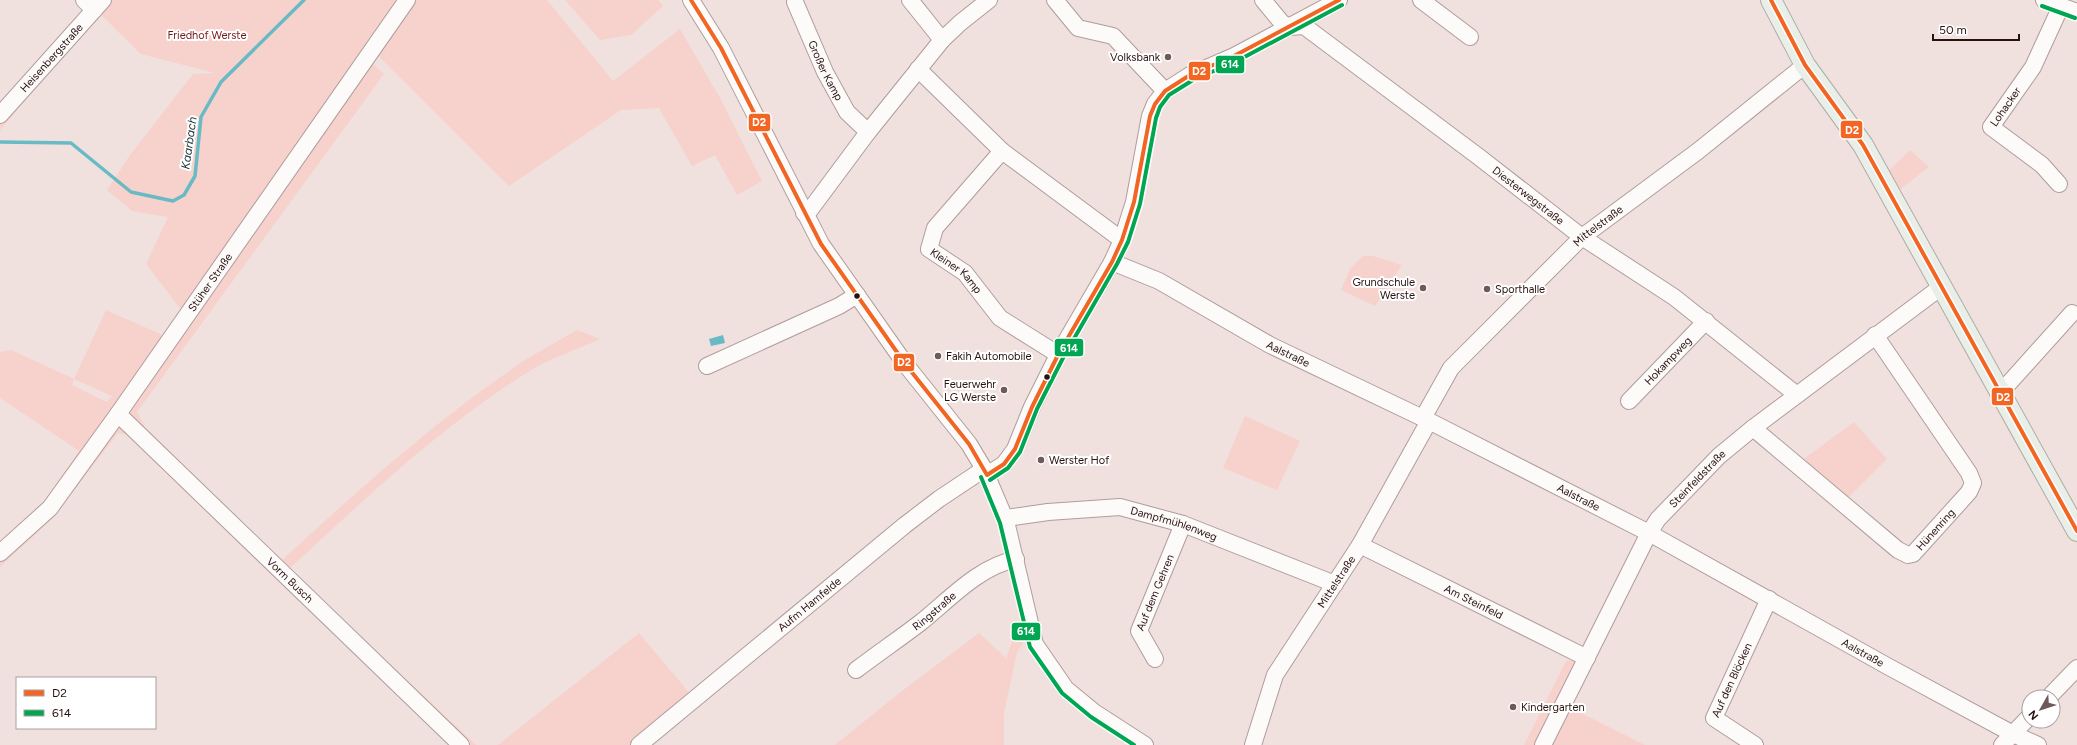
<svg xmlns="http://www.w3.org/2000/svg" width="2077" height="745" font-family="Figtree,sans-serif">
<style>
.green{fill:#f7d1cc;fill-rule:evenodd}
.water{fill:#68bbc4}
.lines{fill:none;stroke-linecap:round;stroke-linejoin:round}
.stream{stroke:#68bbc4;stroke-width:3.5}
.minor-casing{stroke:#af9d9b;stroke-width:18}
.major-casing{stroke:#acaea4;stroke-width:22}
.minor{stroke:#fdfafa;stroke-width:16}
.major{stroke:#eaeee8;stroke-width:20}
.bus-1-casing{stroke:#fff;stroke-width:7}
.bus-2-casing{stroke:#fff;stroke-width:7}
.bus-1{stroke:#f26522;stroke-width:4}
.bus-2{stroke:#00a651;stroke-width:4}
.poi-dot{fill:#6e5a58;stroke:#fff;stroke-width:1.5}
.bus-dot{fill:#281210;stroke:#fff;stroke-width:1.5}
.labels{text-anchor:middle;dominant-baseline:central;stroke-width:4;stroke-linejoin:round;paint-order:stroke}
.park-label{font-size:11px;fill:#751615;stroke:#fff}
.poi-label{font-size:11px;fill:#281210;stroke:#fff;text-anchor:start}
.street-label{font-size:11px;fill:#281210;stroke:#fff}
.water-label{font-size:12px;font-style:italic;fill:#183235;stroke:#fff}
.line-badge{stroke:#fff;stroke-width:1.5}
.badge-label{font-size:11px;text-anchor:middle;font-weight:bold;fill:#fff}
</style>
<rect width="100%" height="100%" fill="#f0e1df"/>
<path class="green" d="M 77,0 L 401,0 L 362,53 L 384,74 L 137,412 L 145,427 L 280,562 C 357,491 435,421 522,362 C 539,351 559,341 577,330 L 600,339 C 577,350 550,358 528,372 C 440,427 365,499 289,569 L 476,745 L 458,745 L 128,435 L 118,433 L 52,519 L 0,567 L 0,545 L 35,515 L 79,451 L 0,398 L 0,352 L 11,350 L 74,379 L 106,310 L 167,337 L 186,309 L 179,307 L 146,264 L 168,217 L 132,211 L 107,190 L 130,155 L 193,74 L 215,73 L 141,54 L 99,13 L 0,130 L 0,110 L 84,15 L 83,6 ZM 74,379 L 112,396 L 107,402 L 72,385 Z
M 417,0 L 547,0 L 613,81 L 680,29 L 720,98 L 762,181 L 737,195 L 715,155 L 692,166 L 659,108 L 621,110 L 509,186 L 375,53 Z
M 565,0 L 658,0 L 663,6 L 631,35 L 600,40 Z
M 1910,150 L 1929,167 L 1898,191 L 1886,173 Z
M 1363,256 L 1373,256 L 1402,265 L 1375,306 L 1341,290 L 1350,269 Z
M 1245,416 L 1300,441 L 1277,490 L 1223,468 Z
M 1854,422 L 1887,459 L 1847,499 L 1801,461 Z
M 1018,626 L 1020,626 L 1023,644 L 1017,652 L 1004,714 L 1004,745 L 835,745 L 902,691 L 979,633 L 1006,658 Z
M 639,633 L 692,696 L 632,745 L 498,745 Z
M 1584,659 L 1563,704 L 1645,745 L 1524,745 L 1566,661 Z"/>
<path class="water" d="M 723,335 L 725,343 L 711,346 L 709,339 Z"/>
<g class="lines">
<path class="stream" d="M 0,142 L 71,143 L 131,192 L 173,201 L 184,195 L 195,176 L 201,117 L 221,82 L 304,0"/>
<defs>
<g id="minor">
<path d="M 84,0 L 94,10"/>
<path d="M 691,0 L 721,48 L 821,244 L 906,365 L 969,444 L 984,469 L 1006,521 L 1035,644 L 1066,689 L 1094,712 L 1145,745"/>
<path d="M 910,0 L 942,40"/>
<path d="M 1055,0 L 1078,28 L 1113,36 L 1165,91"/>
<path id="s1" d="M 1263,0 L 1282,23 L 1289,27 L 1304,26 L 1479,157 L 1582,237 L 1674,297 L 1797,395"/>
<path d="M 1421,0 L 1470,37"/>
<path d="M 2044,0 L 2077,12"/>
<path id="s2" d="M 795,2 L 825,72 L 847,112 L 868,132"/>
<path d="M 918,69 L 1002,151 L 1122,240"/>
<path id="s3" d="M 0,115 L 103,0"/>
<path id="s4" d="M 1002,151 L 935,228 L 929,249 L 965,273 L 1000,318 L 1051,350 L 1059,353"/>
<path id="s5" d="M 2059,184 L 2042,165 L 1991,127 L 2033,67 L 2061,6"/>
<path d="M 804,213 L 810,210 L 868,132 L 942,40 L 960,23 L 989,0"/>
<path id="s6" d="M 1112,262 L 1159,281 L 1270,345 L 1429,421 L 1649,533 L 1889,667 L 2013,734 L 2038,745"/>
<path d="M 707,366 L 839,306 L 857,295"/>
<path d="M 2001,392 L 2072,313"/>
<path id="s7" d="M 1629,401 L 1706,321"/>
<path id="s8" d="M 118,414 L 461,745"/>
<path id="s9" d="M 1423,418 L 1451,368 L 1582,237 L 1698,151 L 1805,65"/>
<path id="s10" d="M 1753,428 L 1898,550 L 1908,555 L 1913,554 L 1969,492 L 1973,483 L 1969,473 L 1875,335"/>
<path d="M 987,475 L 1004,464 L 1015,449 L 1032,407 L 1059,353 L 1112,262 L 1122,240 L 1134,202 L 1150,116 L 1155,104 L 1165,91 L 1190,75 L 1234,56 L 1339,0"/>
<path id="s11" d="M 1006,521 L 1013,517 L 1048,512 L 1120,507 L 1183,524 L 1335,584"/>
<path id="s12" d="M 1360,545 L 1587,658"/>
<path id="s13" d="M 0,553 L 50,508 L 118,414 L 407,0"/>
<path id="s14" d="M 1155,659 L 1139,631 L 1183,524"/>
<path id="s15" d="M 856,670 C 877,654 899,639 920,623 C 949,600 978,567 1016,559"/>
<path d="M 2049,697 L 2077,668"/>
<path id="s16" d="M 639,745 L 905,525 L 939,499 L 984,469"/>
<path id="s17" d="M 1253,745 L 1275,675 L 1360,545 L 1429,421"/>
<path id="s18" d="M 1543,745 L 1649,533 L 1658,519 L 1719,456 L 1753,428 L 1941,287"/>
<path id="s19" d="M 1755,745 L 1714,718 L 1769,599"/>
<path d="M 2002,745 L 2029,717"/>
</g>
<path id="major" d="M 1771,0 L 1805,65 L 1863,145 L 2077,531"/>
</defs>
<use href="#minor" class="minor-casing"/>
<use href="#major" class="major-casing"/>
<use href="#minor" class="minor"/>
<use href="#major" class="major"/>
<defs>
<path id="bus-1" d="M 691,0 L 721,48 L 821,244 L 906,365 L 969,444 L 987,475
M 1771,0 L 1805,65 L 1863,145 L 2077,531
M 987,475 L 1004,464 L 1015,449 L 1032,407 L 1059,353 L 1112,262 L 1122,240 L 1134,202 L 1150,116 L 1155,104 L 1165,91 L 1190,75 L 1234,56 L 1339,0"/>
<path id="bus-2" d="M 2042,6 L 2075,18
M 981,477 L 1000,523 L 1030,647 L 1062,693 L 1091,717 L 1134,745
M 990,480 L 1008,468 L 1020,452 L 1037,409 L 1064,356 L 1117,264 L 1128,242 L 1140,204 L 1156,118 L 1160,107 L 1169,95 L 1193,80 L 1237,61 L 1342,5"/>
</defs>
<use href="#bus-1" class="bus-1-casing"/>
<use href="#bus-2" class="bus-2-casing"/>
<use href="#bus-1" class="bus-1"/>
<use href="#bus-2" class="bus-2"/>
</g>
<g class="poi-dot">
<circle cx="1168" cy="57" r="4"/>
<circle cx="1423" cy="288" r="4"/>
<circle cx="1487" cy="289" r="4"/>
<circle cx="938" cy="356" r="4"/>
<circle cx="1004" cy="390" r="4"/>
<circle cx="1041" cy="460" r="4"/>
<circle cx="1513" cy="707" r="4"/>
</g>
<g class="bus-dot">
<circle cx="857" cy="296" r="3.5"/>
<circle cx="1047" cy="377" r="3.5"/>
</g>
<g class="labels">
<g class="park-label">
<text x="207" y="35">Friedhof Werste</text>
</g>
<g class="poi-label">
<text x="1160" y="57" text-anchor="end">Volksbank</text>
<text x="1415" y="282" text-anchor="end">Grundschule<tspan x="1415" dy="13">Werste</tspan></text>
<text x="1495" y="289">Sporthalle</text>
<text x="946" y="356">Fakih Automobile</text>
<text x="996" y="384" text-anchor="end">Feuerwehr<tspan x="996" dy="13">LG Werste</tspan></text>
<text x="1049" y="460">Werster Hof</text>
<text x="1521" y="707">Kindergarten</text>
</g>
<g class="street-label">
<text stroke="none"><textPath href="#s3" startOffset="77">Heisenbergstraße</textPath></text>
<text stroke="none"><textPath href="#s2" startOffset="75">Großer Kamp</textPath></text>
<text stroke="none"><textPath href="#s5" startOffset="114">Lohacker</textPath></text>
<text stroke="none"><textPath href="#s1" startOffset="334">Diesterwegstraße</textPath></text>
<text stroke="none"><textPath href="#s9" startOffset="262">Mittelstraße</textPath></text>
<text stroke="none"><textPath href="#s4" startOffset="159">Kleiner Kamp</textPath></text>
<text stroke="none"><textPath href="#s13" startOffset="344">Stüher Straße</textPath></text>
<text stroke="none"><textPath href="#s6" startOffset="199">Aalstraße</textPath></text>
<text stroke="none"><textPath href="#s7" startOffset="56">Hokampweg</textPath></text>
<text stroke="none"><textPath href="#s18" startOffset="310">Steinfeldstraße</textPath></text>
<text stroke="none"><textPath href="#s6" startOffset="523">Aalstraße</textPath></text>
<text stroke="none"><textPath href="#s11" startOffset="172">Dampfmühlenweg</textPath></text>
<text stroke="none"><textPath href="#s10" startOffset="239">Hünenring</textPath></text>
<text stroke="none"><textPath href="#s8" startOffset="239">Vorm Busch</textPath></text>
<text stroke="none"><textPath href="#s17" startOffset="185">Mittelstraße</textPath></text>
<text stroke="none"><textPath href="#s14" startOffset="74">Auf dem Gehren</textPath></text>
<text stroke="none"><textPath href="#s12" startOffset="127">Am Steinfeld</textPath></text>
<text stroke="none"><textPath href="#s16" startOffset="221">Aufm Hamfelde</textPath></text>
<text stroke="none"><textPath href="#s15" startOffset="98">Ringstraße</textPath></text>
<text stroke="none"><textPath href="#s6" startOffset="847">Aalstraße</textPath></text>
<text stroke="none"><textPath href="#s19" startOffset="91">Auf den Blöcken</textPath></text>
</g>
<g class="water-label">
<text transform="translate(189 143) rotate(-82)">Kaarbach</text>
</g>
</g>
<g class="line-badge">
<rect x="1215" y="55" width="30" height="19" rx="4" fill="#00a651"/>
<rect x="1188" y="61" width="23" height="20" rx="4" fill="#f26522"/>
<rect x="748" y="113" width="23" height="19" rx="4" fill="#f26522"/>
<rect x="1840" y="120" width="23" height="19" rx="4" fill="#f26522"/>
<rect x="1054" y="338" width="30" height="19" rx="4" fill="#00a651"/>
<rect x="893" y="353" width="22" height="19" rx="4" fill="#f26522"/>
<rect x="1991" y="387" width="23" height="19" rx="4" fill="#f26522"/>
<rect x="1011" y="622" width="30" height="19" rx="4" fill="#00a651"/>
</g>
<g class="badge-label">
<text x="1230" y="68">614</text>
<text x="1199" y="75">D2</text>
<text x="759" y="126">D2</text>
<text x="1852" y="134">D2</text>
<text x="1069" y="352">614</text>
<text x="904" y="366">D2</text>
<text x="2003" y="401">D2</text>
<text x="1026" y="635">614</text>
</g>
<rect x="16" y="677" width="140" height="52" fill="#ffffff" stroke="#a9a09f"/>
<rect x="24" y="690" width="20" height="6" fill="#f26522" stroke="#a9a09f"/>
<text x="52" y="697" font-size="12" fill="#281210">D2</text>
<rect x="24" y="710" width="20" height="6" fill="#00a651" stroke="#a9a09f"/>
<text x="52" y="717" font-size="12" fill="#281210">614</text>
<g transform="translate(2041 709) rotate(231)"><circle r="19" fill="#ffffff" stroke="#a9a09f"/>
<path d="M0-3L7 15L0 10L-7 15Z" fill="#6e5a58"/>
<text y="-6" font-size="11" font-weight="bold" text-anchor="middle" fill="#281210">N</text>
</g>
<path d="M1933 34v6h86v-6" fill="none" stroke="#281210" stroke-width="2"/>
<text x="1939" y="34" font-size="12" fill="#281210" stroke="#ffffff" stroke-width="3" paint-order="stroke">50 m</text>
</svg>
